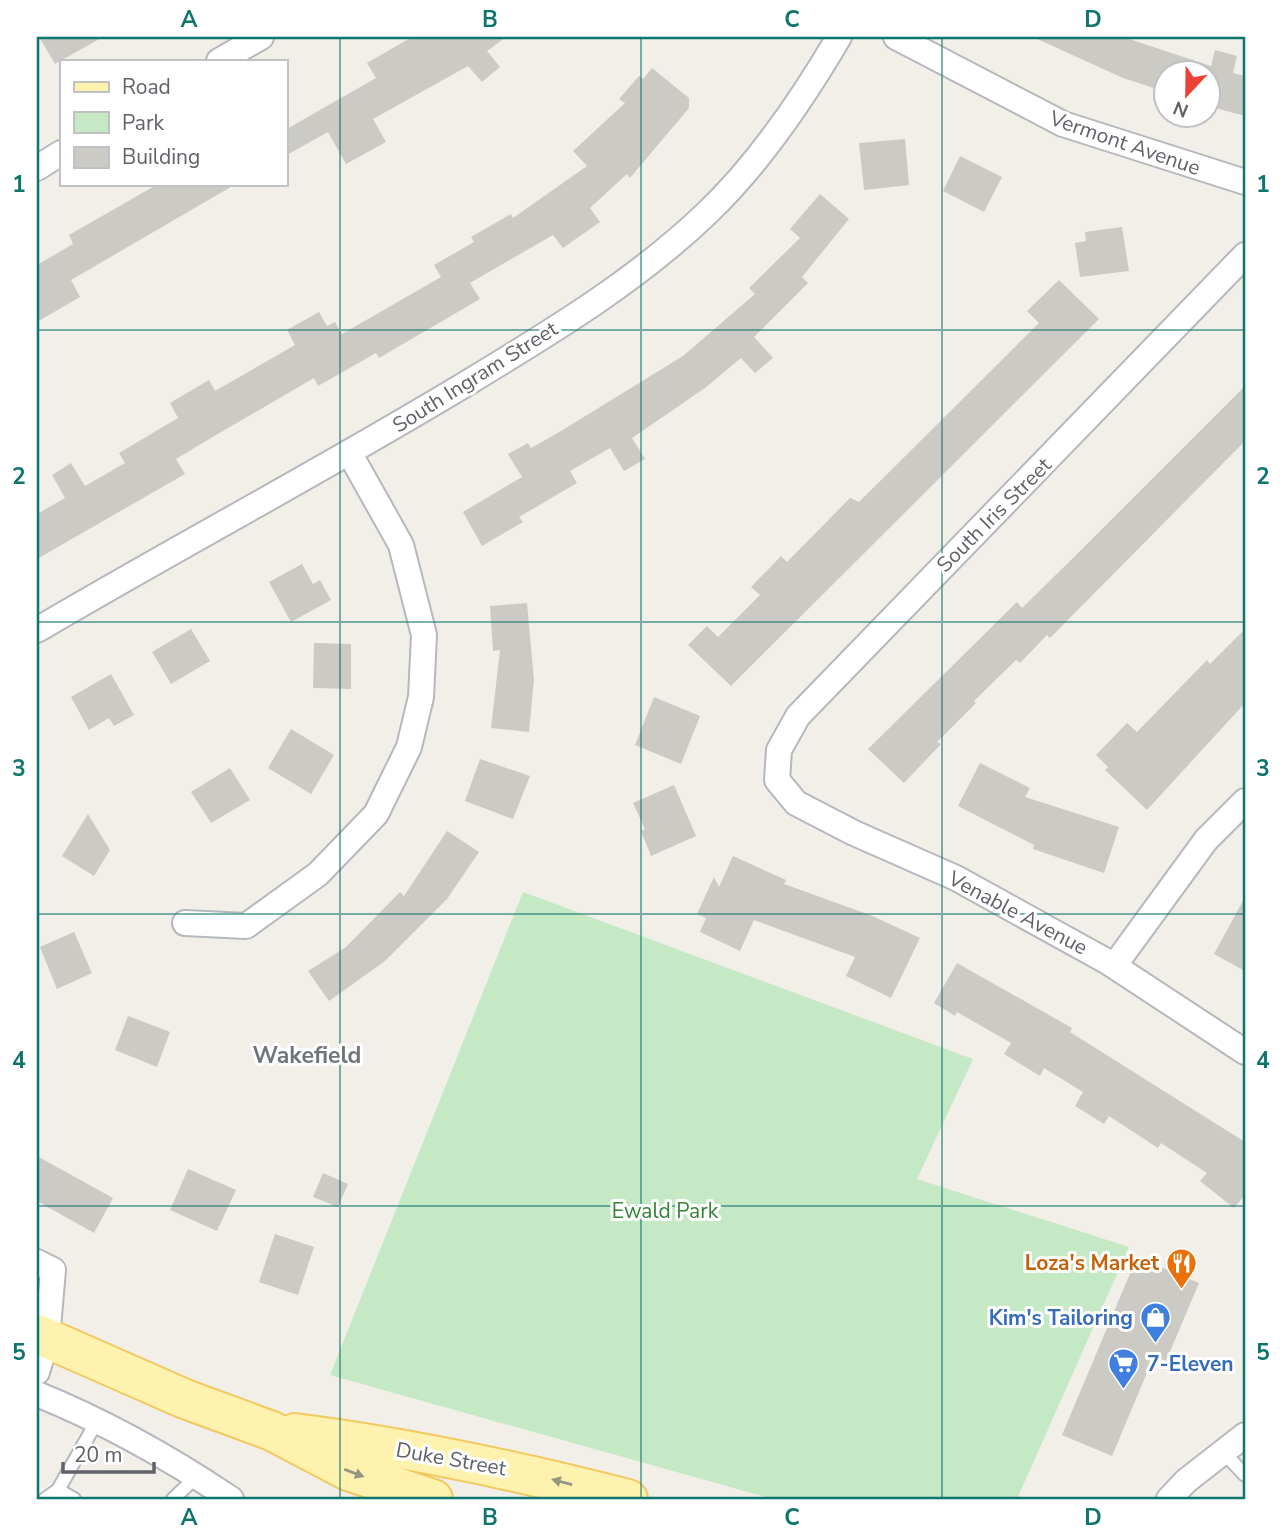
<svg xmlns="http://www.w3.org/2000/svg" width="1282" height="1536" font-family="'Nunito Sans',sans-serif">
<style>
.green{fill:#c5e8c5}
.building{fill:#cccac5}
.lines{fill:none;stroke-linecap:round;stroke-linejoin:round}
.lane-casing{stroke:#b5b8bc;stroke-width:16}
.street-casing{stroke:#b5b8bc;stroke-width:28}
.primary-casing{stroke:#f2c960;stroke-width:42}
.lane{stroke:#fff;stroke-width:12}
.street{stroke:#fff;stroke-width:24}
.primary{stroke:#fff2af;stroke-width:38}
.oneway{fill:#979581}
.grid{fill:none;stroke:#0f766e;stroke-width:2;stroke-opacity:0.55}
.labels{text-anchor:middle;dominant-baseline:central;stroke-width:6;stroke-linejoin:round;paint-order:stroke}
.street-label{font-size:21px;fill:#5f6368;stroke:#fff}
.park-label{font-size:21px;fill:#348238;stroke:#fff}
.food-label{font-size:21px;font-weight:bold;fill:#c56008;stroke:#fff;text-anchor:end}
.shop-label{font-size:21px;font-weight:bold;fill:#366cbe;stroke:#fff;text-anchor:end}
.neighbourhood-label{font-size:23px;font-weight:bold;fill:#70757a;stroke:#fff}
.neatline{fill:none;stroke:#0f766e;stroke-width:2.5}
.grid-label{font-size:23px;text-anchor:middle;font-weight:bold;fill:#0f766e}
</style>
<rect width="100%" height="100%" fill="#f1efe8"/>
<path class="green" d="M 523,892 L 973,1059 L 917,1179 L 1129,1247 L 1017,1499 L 773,1499 L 330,1375 Z"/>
<path class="building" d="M 39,37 L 103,37 L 55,64 Z
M 412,37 L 506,37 L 487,51 L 500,67 L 482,82 L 468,66 L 373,119 L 386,142 L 346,164 L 328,132 L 285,156 L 285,130 L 376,78 L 367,63 Z
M 1033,37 L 1123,37 L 1211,66 L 1215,50 L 1237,56 L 1233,73 L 1245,76 L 1245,116 L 1208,106 L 1208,74 L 1166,74 L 1166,92 L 1123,78 Z
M 652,68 L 689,98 L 689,108 L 630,178 L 627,174 L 590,208 L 600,222 L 563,248 L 553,235 L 470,283 L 480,299 L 379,358 L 376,353 L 318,386 L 314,378 L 216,435 L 176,459 L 185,474 L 37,559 L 37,514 L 65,498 L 52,475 L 71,463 L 85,486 L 125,463 L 119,453 L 178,418 L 170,403 L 209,380 L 215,391 L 295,345 L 287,330 L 319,312 L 327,326 L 335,322 L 342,334 L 441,277 L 434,265 L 474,242 L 471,237 L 511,214 L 513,218 L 587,166 L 573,151 L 625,103 L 619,99 L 639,76 L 643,79 Z
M 905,139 L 909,185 L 864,190 L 859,143 Z
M 960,156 L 1002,177 L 984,212 L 943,191 Z
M 158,184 L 236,184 L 71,280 L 80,297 L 37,322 L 37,265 L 73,244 L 69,235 Z
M 820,194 L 849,219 L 802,277 L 808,283 L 754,337 L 773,358 L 755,373 L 741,358 L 705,388 L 632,438 L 645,459 L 624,471 L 610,448 L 570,471 L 577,483 L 519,517 L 523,522 L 482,546 L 463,512 L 522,477 L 508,454 L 528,443 L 531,448 L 561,431 L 683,356 L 755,294 L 749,288 L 800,238 L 790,229 Z
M 1122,227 L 1129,271 L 1080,277 L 1075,243 L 1086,241 L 1085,232 Z
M 1059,280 L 1099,319 L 731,686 L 688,645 L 707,626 L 718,637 L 760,595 L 751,587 L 781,556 L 787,562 L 850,498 L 859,502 L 1039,323 L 1027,311 Z
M 1245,386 L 1245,441 L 1050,638 L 1047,635 L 1020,663 L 1016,660 L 974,701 L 976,703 L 937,742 L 941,744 L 904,783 L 868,749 L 1017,602 L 1022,608 L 1070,561 Z
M 302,564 L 313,584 L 320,580 L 331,600 L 291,622 L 269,582 Z
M 527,603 L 534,680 L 529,732 L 491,728 L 500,650 L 493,651 L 490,606 Z
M 191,629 L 210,661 L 171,684 L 152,652 Z
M 1245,629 L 1245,703 L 1147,810 L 1105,770 L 1108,767 L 1096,755 L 1127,723 L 1137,732 L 1207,660 L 1210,664 Z
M 314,643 L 351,644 L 351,689 L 313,688 Z
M 111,674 L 134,715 L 114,726 L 109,718 L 89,730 L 71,697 Z
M 654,697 L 700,716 L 681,764 L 635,745 Z
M 291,729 L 334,755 L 311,794 L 268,768 Z
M 480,759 L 530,776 L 513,819 L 465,801 Z
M 980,763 L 1030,788 L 1025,797 L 1119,827 L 1104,873 L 1033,849 L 1034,845 L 958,806 Z
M 230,768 L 250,800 L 211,823 L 191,792 Z
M 674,785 L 696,836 L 651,856 L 641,831 L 645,829 L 633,803 Z
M 88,814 L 110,850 L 94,876 L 62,856 Z
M 447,831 L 479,852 L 447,899 L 385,961 L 329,1001 L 308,971 L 346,947 L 400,892 L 404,896 Z
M 733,856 L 786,880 L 784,884 L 870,915 L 920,938 L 891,998 L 846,976 L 855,957 L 754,920 L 740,951 L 700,932 L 706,918 L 697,914 L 714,877 L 719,887 Z
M 1245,897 L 1245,971 L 1214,954 Z
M 74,932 L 92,973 L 57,989 L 40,947 Z
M 957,963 L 1072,1028 L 1070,1032 L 1245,1142 L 1245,1195 L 1234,1208 L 1200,1181 L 1207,1173 L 1161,1143 L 1158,1148 L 1109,1116 L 1104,1124 L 1075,1106 L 1083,1092 L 1044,1068 L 1040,1076 L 1004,1054 L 1011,1043 L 957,1012 L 955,1016 L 934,1003 Z
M 128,1016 L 170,1032 L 157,1067 L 115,1050 Z
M 37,1156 L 113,1198 L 94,1233 L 37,1201 Z
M 188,1169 L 236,1190 L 217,1231 L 170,1210 Z
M 323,1173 L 348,1184 L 338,1207 L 313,1197 Z
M 275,1234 L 314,1247 L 298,1295 L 259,1282 Z
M 1137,1257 L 1199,1283 L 1166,1361 L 1154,1356 L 1112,1456 L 1062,1435 Z"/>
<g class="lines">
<defs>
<path id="lane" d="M 1223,1452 L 1245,1475
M 45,1499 L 58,1490
M 74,1499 L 58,1490 L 97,1421
M 173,1499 L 197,1476"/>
<path id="street" d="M 896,37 L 1063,124 L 1245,182
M 219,61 L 261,37
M 37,168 L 61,153
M 1245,255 L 798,716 L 779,750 L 777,780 L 796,803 L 854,833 L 956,878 L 1108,962 L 1245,1052
M 37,630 C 178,547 323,470 464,385 C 548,334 635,282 706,214 C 759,164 802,100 839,37
M 185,923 L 246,926 L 318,874 L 376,814 L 409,747 L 421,697 L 424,635 L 401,545 L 350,454
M 1114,966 L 1206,840 L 1245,801
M 37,1262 L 53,1270 L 47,1339 L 37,1372
M 37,1394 C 106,1422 170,1458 231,1499
M 1169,1499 L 1186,1481 L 1245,1435"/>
<path id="primary" d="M 37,1334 L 185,1399 L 272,1431 L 348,1471 L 433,1499
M 295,1433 C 407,1447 518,1471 628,1499"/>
</defs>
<use href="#lane" class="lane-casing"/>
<use href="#street" class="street-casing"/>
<use href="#primary" class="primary-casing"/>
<use href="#lane" class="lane"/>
<use href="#street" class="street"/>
<use href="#primary" class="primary"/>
</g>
<defs><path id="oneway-solid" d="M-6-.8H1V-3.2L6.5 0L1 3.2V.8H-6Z" transform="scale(1.75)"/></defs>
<g class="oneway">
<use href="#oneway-solid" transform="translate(354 1473) rotate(21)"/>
<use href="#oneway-solid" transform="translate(562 1482) rotate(-165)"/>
</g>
<path class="grid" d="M 340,37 L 340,1499M 641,37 L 641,1499M 942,37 L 942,1499M 37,330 L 1245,330M 37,622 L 1245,622M 37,914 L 1245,914M 37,1206 L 1245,1206"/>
<defs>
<symbol id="restaurant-pin" viewBox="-11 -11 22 30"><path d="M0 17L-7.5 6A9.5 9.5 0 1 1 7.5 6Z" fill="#e8710a" stroke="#fff"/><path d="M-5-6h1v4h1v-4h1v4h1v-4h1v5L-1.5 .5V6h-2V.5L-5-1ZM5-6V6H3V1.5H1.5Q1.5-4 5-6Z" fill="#fff"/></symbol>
<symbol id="shop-pin" viewBox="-11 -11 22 30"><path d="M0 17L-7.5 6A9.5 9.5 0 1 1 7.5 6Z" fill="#3f7fe0" stroke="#fff"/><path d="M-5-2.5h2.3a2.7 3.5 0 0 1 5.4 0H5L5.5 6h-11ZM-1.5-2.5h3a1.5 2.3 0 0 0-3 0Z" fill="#fff"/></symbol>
<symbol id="supermarket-pin" viewBox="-11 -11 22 30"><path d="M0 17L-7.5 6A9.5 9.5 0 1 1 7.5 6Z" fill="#3f7fe0" stroke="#fff"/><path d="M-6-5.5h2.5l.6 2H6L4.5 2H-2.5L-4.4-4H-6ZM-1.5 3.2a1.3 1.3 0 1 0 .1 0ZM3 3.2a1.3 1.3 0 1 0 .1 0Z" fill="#fff"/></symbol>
</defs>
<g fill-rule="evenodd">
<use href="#restaurant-pin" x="1164" y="1246" width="35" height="47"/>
<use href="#shop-pin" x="1138" y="1300" width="35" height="47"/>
<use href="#supermarket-pin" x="1106" y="1346" width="35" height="47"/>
</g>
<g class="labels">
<g class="street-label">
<text transform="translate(1125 143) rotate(19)">Vermont Avenue</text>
<text transform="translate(475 377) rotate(-32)">South Ingram Street</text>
<text transform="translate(994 515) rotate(-45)">South Iris Street</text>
<text transform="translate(1018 913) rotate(28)">Venable Avenue</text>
<text transform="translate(451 1459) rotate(10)">Duke Street</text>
</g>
<g class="park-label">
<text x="665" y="1211">Ewald Park</text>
</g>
<g class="food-label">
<text x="1159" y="1263">Loza's Market</text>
</g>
<g class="shop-label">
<text x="1133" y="1318">Kim's Tailoring</text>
<text x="1147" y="1364" text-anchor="start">7-Eleven</text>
</g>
<g class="neighbourhood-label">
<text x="307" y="1055">Wakefield</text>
</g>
</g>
<rect width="1282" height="1536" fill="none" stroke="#ffffff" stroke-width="77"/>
<rect x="60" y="60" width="228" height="126" fill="#ffffff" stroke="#bfc1c3" stroke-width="2"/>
<rect x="74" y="82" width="35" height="10" fill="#fff2af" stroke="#bfc1c3" stroke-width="2"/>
<text x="122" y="94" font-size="21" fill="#5f6368">Road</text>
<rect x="74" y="112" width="35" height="21" fill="#c5e8c5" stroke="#bfc1c3" stroke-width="2"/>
<text x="122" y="130" font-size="21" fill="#5f6368">Park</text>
<rect x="74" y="147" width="35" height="21" fill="#cccac5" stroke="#bfc1c3" stroke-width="2"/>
<text x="122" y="164" font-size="21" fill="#5f6368">Building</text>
<g transform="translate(1187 94) rotate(202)"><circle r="33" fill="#ffffff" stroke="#bfc1c3" stroke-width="2"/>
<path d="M0-5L12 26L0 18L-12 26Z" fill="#ea4335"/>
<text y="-10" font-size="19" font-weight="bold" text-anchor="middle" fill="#5f6368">N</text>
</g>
<path d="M63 1462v10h91v-10" fill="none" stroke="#5f6368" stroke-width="3.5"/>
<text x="74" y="1462" font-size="21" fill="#5f6368" stroke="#ffffff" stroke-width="5" paint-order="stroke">20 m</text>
<rect x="38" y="38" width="1206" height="1460" class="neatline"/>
<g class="grid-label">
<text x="189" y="27">A</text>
<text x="490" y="27">B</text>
<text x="792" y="27">C</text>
<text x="1093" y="27">D</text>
<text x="19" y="192">1</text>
<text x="1263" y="192">1</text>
<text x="19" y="484">2</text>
<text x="1263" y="484">2</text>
<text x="19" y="776">3</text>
<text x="1263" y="776">3</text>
<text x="19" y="1068">4</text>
<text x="1263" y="1068">4</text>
<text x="19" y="1360">5</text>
<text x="1263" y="1360">5</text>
<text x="189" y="1525">A</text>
<text x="490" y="1525">B</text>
<text x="792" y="1525">C</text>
<text x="1093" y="1525">D</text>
</g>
</svg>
